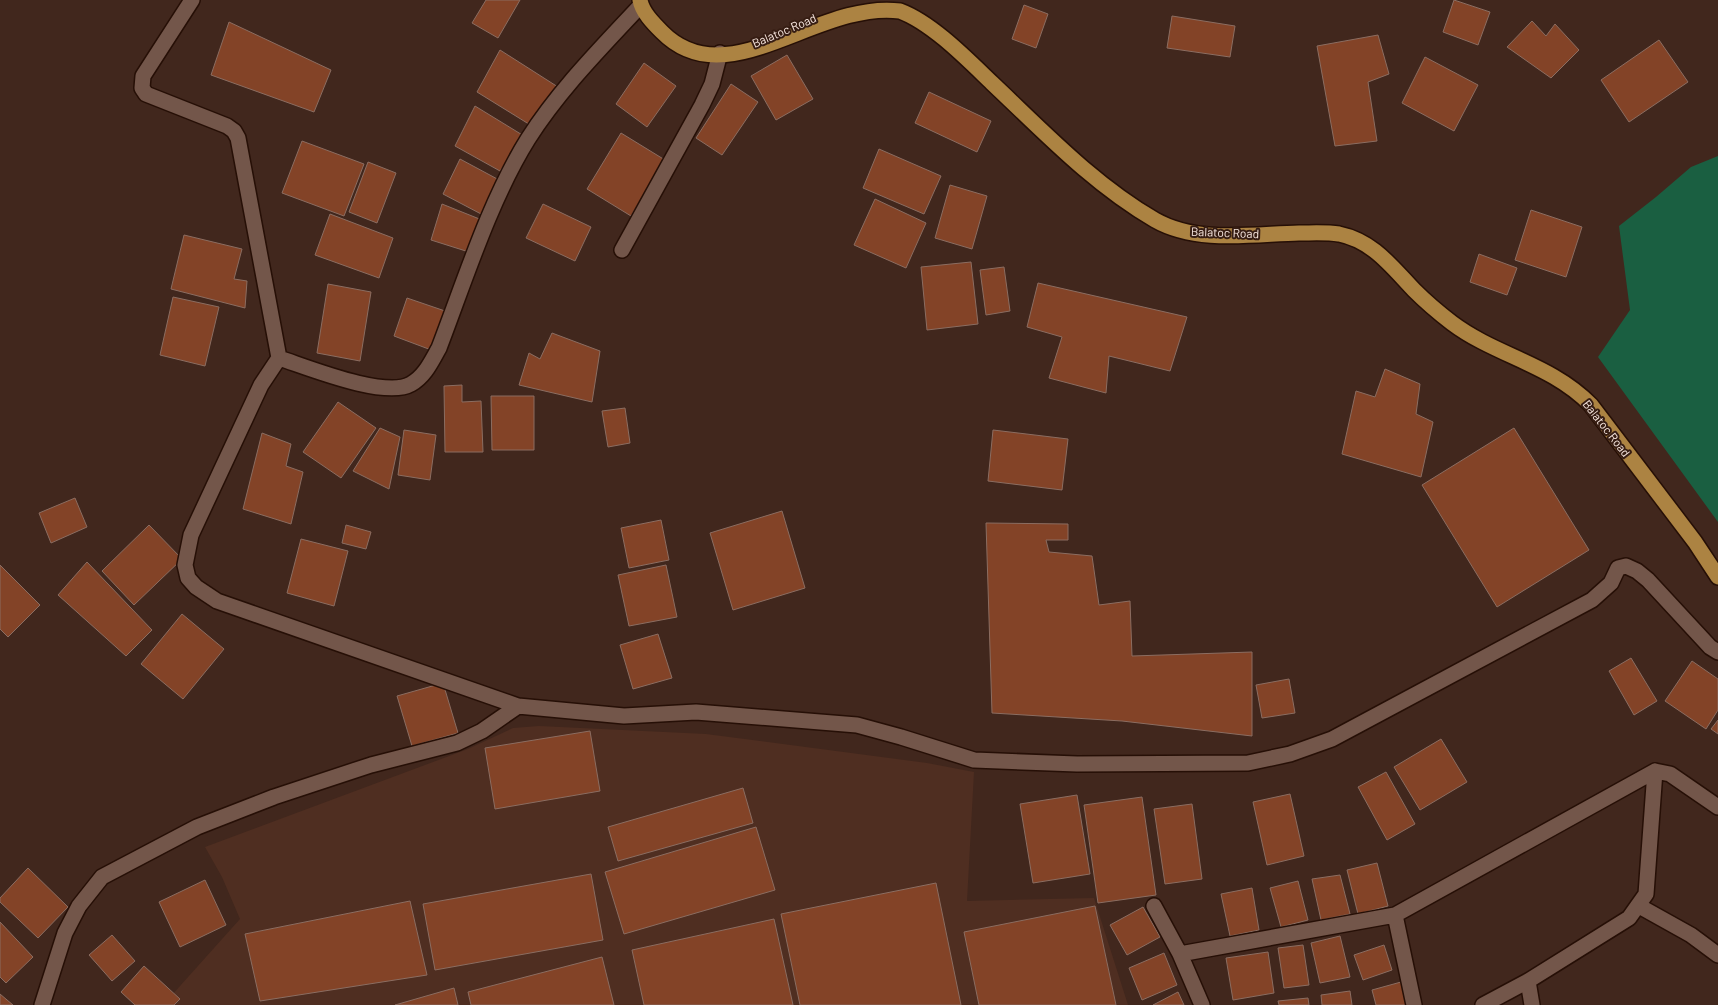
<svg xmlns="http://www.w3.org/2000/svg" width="1718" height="1005" font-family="Barlow,sans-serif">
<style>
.built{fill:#4f2e21}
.green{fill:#1a5f41}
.building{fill:#834327;stroke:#8b6d61}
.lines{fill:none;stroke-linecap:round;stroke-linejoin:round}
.minor-casing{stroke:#260f06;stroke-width:18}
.major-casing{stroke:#260f06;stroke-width:18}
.minor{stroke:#73564a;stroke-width:15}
.major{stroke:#ac8342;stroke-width:15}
.labels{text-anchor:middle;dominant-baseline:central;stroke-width:4;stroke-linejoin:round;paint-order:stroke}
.street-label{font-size:12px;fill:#f9e8e1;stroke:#361d13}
</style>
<rect width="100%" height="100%" fill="#41271d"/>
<path class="built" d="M 539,726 L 706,734 L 927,763 L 974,772 L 967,901 L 1094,898 L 1128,1005 L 163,1005 L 240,919 L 222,877 L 205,847 L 468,749 L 513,728 Z"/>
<path class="green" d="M 1718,156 L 1718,522 L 1598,357 L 1630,310 L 1619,226 L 1656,197 L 1691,167 Z"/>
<path class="building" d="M 486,0 L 520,0 L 498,38 L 472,23 Z
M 1454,0 L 1490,12 L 1478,45 L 1443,32 Z
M 1024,5 L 1048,14 L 1036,48 L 1012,39 Z
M 1172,16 L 1235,26 L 1230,57 L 1167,48 Z
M 1532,21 L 1546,36 L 1555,24 L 1579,50 L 1551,78 L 1507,47 Z
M 229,22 L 331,70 L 314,112 L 211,75 Z
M 1378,35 L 1389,74 L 1368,82 L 1377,141 L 1335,146 L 1317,46 Z
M 1659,40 L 1688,82 L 1629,122 L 1601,80 Z
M 500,50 L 558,87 L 532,126 L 477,92 Z
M 787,55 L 813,99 L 776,120 L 751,76 Z
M 1425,57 L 1478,85 L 1454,131 L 1402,103 Z
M 644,63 L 676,86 L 647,127 L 616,104 Z
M 731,84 L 758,102 L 722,155 L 696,138 Z
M 929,92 L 991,121 L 977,152 L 915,123 Z
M 475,106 L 524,136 L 500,171 L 455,146 Z
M 621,133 L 665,160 L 631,216 L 587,189 Z
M 302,141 L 364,164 L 344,216 L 282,193 Z
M 879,149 L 941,176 L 924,214 L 863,188 Z
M 460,159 L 501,181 L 483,215 L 443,194 Z
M 368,162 L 396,173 L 377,223 L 349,212 Z
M 950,185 L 987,196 L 972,249 L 935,238 Z
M 875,199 L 926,223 L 906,268 L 854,245 Z
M 442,204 L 482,220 L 469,252 L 431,240 Z
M 543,204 L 591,227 L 575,261 L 526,238 Z
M 1531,210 L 1582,227 L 1566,277 L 1515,260 Z
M 330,214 L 393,238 L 379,278 L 315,255 Z
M 184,235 L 242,249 L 234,279 L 247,281 L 245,308 L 171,289 Z
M 1479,254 L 1517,268 L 1507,295 L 1470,282 Z
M 971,262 L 978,324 L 927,330 L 921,267 Z
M 1004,267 L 1010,311 L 986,315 L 980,270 Z
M 1038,283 L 1187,317 L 1170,371 L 1109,356 L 1106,393 L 1049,378 L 1062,337 L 1027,327 Z
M 328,284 L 371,292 L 360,361 L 317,353 Z
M 173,297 L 219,307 L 205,366 L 160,355 Z
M 407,298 L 448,312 L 434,351 L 394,336 Z
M 552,333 L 600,351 L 592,402 L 519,385 L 529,353 L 540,359 Z
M 1385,369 L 1420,384 L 1416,414 L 1433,422 L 1421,477 L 1342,454 L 1356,391 L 1375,397 Z
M 462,385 L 462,402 L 481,401 L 483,452 L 445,452 L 444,386 Z
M 491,396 L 534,396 L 534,450 L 492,450 Z
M 338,402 L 376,428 L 341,478 L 303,452 Z
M 625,408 L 630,443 L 608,447 L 602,411 Z
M 380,428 L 400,437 L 389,489 L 353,471 Z
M 1514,428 L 1589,550 L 1497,607 L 1422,485 Z
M 404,430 L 436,435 L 430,480 L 398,475 Z
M 993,430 L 1068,439 L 1062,490 L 988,481 Z
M 262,433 L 291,444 L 286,466 L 303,472 L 291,524 L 243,509 Z
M 75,498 L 87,527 L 51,543 L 39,513 Z
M 782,511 L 805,588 L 733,610 L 710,533 Z
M 661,520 L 669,560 L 629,568 L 621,528 Z
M 986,523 L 1068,524 L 1068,540 L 1046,540 L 1049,552 L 1092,556 L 1099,605 L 1130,601 L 1132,656 L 1252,652 L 1252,736 L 1122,721 L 992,713 Z
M 149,525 L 182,559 L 134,605 L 102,571 Z
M 346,525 L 371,532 L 366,549 L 342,543 Z
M 301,539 L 348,551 L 334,606 L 287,593 Z
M 87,562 L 152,630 L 126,656 L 58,595 Z
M 0,565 L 40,605 L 8,637 L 0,629 Z
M 666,565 L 677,617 L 629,626 L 618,575 Z
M 182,614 L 224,649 L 183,699 L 141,664 Z
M 658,634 L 672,678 L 633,689 L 620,645 Z
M 1631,658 L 1657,701 L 1634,715 L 1609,671 Z
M 1692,661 L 1718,679 L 1718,710 L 1706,729 L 1665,701 Z
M 1289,679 L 1295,713 L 1262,718 L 1256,685 Z
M 443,683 L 458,733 L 412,746 L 397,696 Z
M 1718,720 L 1718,734 L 1711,729 Z
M 590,731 L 600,791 L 495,809 L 485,748 Z
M 1441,739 L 1467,782 L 1420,810 L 1394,767 Z
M 1386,772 L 1415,824 L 1387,840 L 1358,787 Z
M 743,788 L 753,823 L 618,861 L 608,827 Z
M 1290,794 L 1304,856 L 1267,865 L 1253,802 Z
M 1077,795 L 1090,874 L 1033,883 L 1020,804 Z
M 1142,797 L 1156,895 L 1098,903 L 1084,805 Z
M 1192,804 L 1202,879 L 1165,884 L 1154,809 Z
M 756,827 L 775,890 L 624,934 L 605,872 Z
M 1377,863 L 1388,906 L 1358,914 L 1347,870 Z
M 28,868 L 68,907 L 38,938 L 0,902 L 0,898 Z
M 591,874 L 603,940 L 435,970 L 423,904 Z
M 1340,875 L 1350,914 L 1321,920 L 1312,879 Z
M 205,880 L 226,925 L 180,947 L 159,902 Z
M 1298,881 L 1308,920 L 1281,927 L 1270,888 Z
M 936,883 L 961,1005 L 800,1005 L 781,914 Z
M 1252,888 L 1259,930 L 1230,936 L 1221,894 Z
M 410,901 L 427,975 L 260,1001 L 245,934 Z
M 1095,906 L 1116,1005 L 979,1005 L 964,932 Z
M 1143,907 L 1160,937 L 1127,955 L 1110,925 Z
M 774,919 L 793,1005 L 644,1005 L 632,950 Z
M 0,922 L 33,957 L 6,983 L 0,977 Z
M 112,935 L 135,961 L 112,981 L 89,955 Z
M 1340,936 L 1350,977 L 1320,983 L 1311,943 Z
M 1303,945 L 1309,985 L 1284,988 L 1278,948 Z
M 1384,945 L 1392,970 L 1363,980 L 1354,955 Z
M 1268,952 L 1274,993 L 1233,1000 L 1226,958 Z
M 1164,953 L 1177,985 L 1142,1000 L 1129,968 Z
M 602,957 L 614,1005 L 471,1005 L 468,992 Z
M 144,966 L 180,999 L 174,1005 L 135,1005 L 121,992 Z
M 1401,982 L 1407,1005 L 1376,1005 L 1372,990 Z
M 454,988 L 458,1005 L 395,1005 Z
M 1350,991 L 1352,1005 L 1322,1005 L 1321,995 Z
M 1178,992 L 1184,1005 L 1153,1005 Z
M 0,994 L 13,1005 L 0,1005 Z
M 1308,998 L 1309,1005 L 1279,1005 L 1278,1001 Z"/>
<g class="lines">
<defs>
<path id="minor" d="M 192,0 L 143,76 L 142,88 L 146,94 L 227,126 L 234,131 L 238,138 L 279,358 L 261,385 L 191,535 L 185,565 L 188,578 L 196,587 L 217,601 L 518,706 L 624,716 L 696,712 L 857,725 L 901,737 L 974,760 L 1077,764 L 1248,763 L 1290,754 L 1332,739 L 1592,600 L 1611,583 L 1618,568 L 1626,566 L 1637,571 L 1648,580 L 1710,647 L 1718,652
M 622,250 L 702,105 L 712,84 L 720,53
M 279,358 C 307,367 385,399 411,384 C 425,376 431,362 439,348 C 465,280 490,200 528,139 C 560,89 601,48 641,5
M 1655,771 L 1670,774 L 1718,807
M 1154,906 L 1180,954 L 1202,1005
M 1639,906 L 1691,935 L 1718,955
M 1395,915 L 1655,771 L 1646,894 L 1629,918 L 1528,981 L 1483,1005
M 1180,954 L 1395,915 L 1414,1005
M 1528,981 L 1532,1005
M 42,1005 L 65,933 L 79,906 L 102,877 L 197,827 L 274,797 L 371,765 L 457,743 L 482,731 L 518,706"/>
<path id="major" d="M 640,0 C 642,12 653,23 662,32 C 727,98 817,0 900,11 C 932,23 967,59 992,83 C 1044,132 1093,184 1155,220 C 1197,244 1254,234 1299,233 C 1312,233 1326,232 1339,234 C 1373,241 1391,266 1414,290 C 1426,302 1439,313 1452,323 C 1496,356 1551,364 1591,405 L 1695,542 L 1718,577"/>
</defs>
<use href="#minor" class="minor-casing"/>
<use href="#major" class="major-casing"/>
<use href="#minor" class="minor"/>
<use href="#major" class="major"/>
</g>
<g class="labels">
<g class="street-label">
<text transform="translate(784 30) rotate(-23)">Balatoc Road</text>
<text transform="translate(1225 232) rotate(2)">Balatoc Road</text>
<text transform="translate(1607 428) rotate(52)">Balatoc Road</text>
</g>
</g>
</svg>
